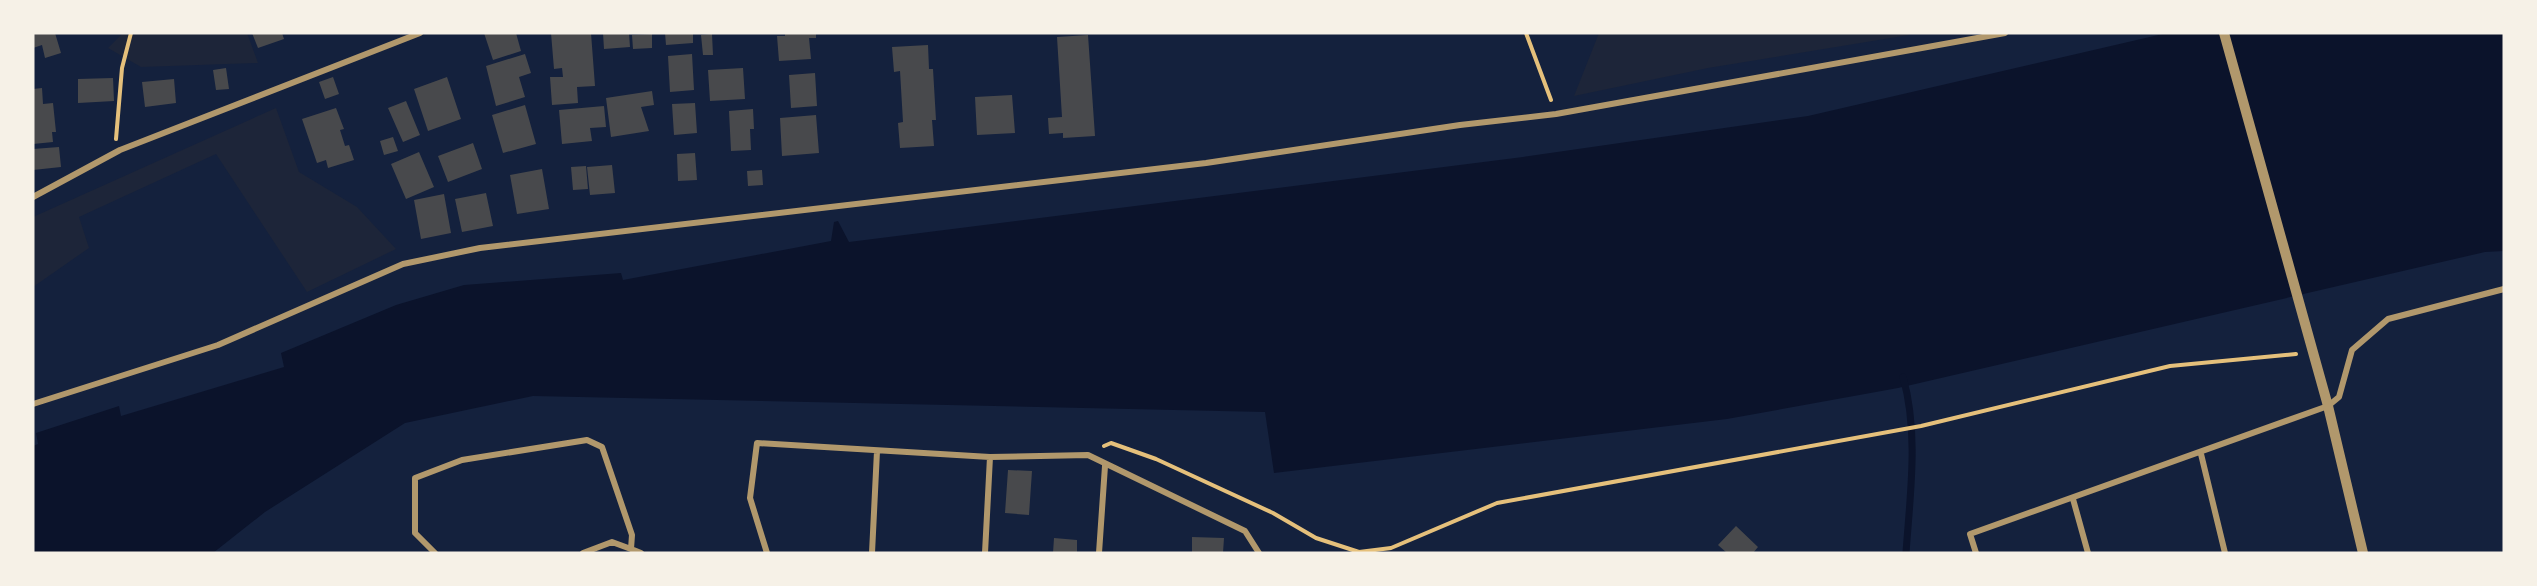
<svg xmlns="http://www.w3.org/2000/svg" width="2537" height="586" font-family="'Work Sans',sans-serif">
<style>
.green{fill:#1d2539}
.water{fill:#0b132b}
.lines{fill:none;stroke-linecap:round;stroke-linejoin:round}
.stream{stroke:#0b132b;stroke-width:7}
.building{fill:#48494c}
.path{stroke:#e5c07b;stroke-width:4}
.minor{stroke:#b1986c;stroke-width:6}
.tertiary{stroke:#b1986c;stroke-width:10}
</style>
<rect width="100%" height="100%" fill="#14213d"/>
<path class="green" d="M 123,33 L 247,33 L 258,63 L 141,67 L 108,48 Z
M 1599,33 L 1908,33 L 1909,35 L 1708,68 L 1574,96 Z
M 276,108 L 299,172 L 357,207 L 396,249 L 307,292 L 216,154 L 79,217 L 89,248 L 33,287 L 33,217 Z"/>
<path class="water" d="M 2167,33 L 2504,33 L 2504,251 L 2485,252 L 1898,388 L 1727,419 L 1274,473 L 1265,412 L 533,396 L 405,423 L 265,512 L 213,553 L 33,553 L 33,446 L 38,444 L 36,433 L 119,406 L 121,416 L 284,367 L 281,353 L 396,305 L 464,285 L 621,273 L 623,280 L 831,241 L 834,222 L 838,221 L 849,242 L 1523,157 L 1808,116 Z"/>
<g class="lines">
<path class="stream" d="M 1903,377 C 1919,433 1910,495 1906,553"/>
</g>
<path class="building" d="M 33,33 L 55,33 L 61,53 L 45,58 L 42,45 L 33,48 Z
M 252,33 L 282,33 L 284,39 L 258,48 Z
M 484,33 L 516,33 L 521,51 L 493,60 Z
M 551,33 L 591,33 L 595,86 L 577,87 L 578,103 L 552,105 L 550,77 L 563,77 L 562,68 L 554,69 Z
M 603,33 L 629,33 L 630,47 L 604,49 Z
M 665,33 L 693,33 L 693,43 L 666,45 Z
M 785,33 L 816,33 L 816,38 L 809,38 L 811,59 L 779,61 L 777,36 L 785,36 Z
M 652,34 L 652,48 L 633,49 L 632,35 Z
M 712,34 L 713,55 L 703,55 L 701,35 Z
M 1088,35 L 1095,136 L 1063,138 L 1063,133 L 1049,134 L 1048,118 L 1062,117 L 1057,37 Z
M 928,45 L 929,69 L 933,69 L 936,120 L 932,120 L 934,146 L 900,148 L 898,123 L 903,122 L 900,71 L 894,72 L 892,47 Z
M 525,54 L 531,73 L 519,77 L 525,97 L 496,106 L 486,66 Z
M 692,54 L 694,90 L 670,92 L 668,56 Z
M 226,68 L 229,89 L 216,90 L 213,70 Z
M 743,68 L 745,99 L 710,101 L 708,70 Z
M 815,73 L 817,106 L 791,108 L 789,75 Z
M 333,77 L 339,94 L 325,99 L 319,82 Z
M 447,77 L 461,119 L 428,131 L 414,89 Z
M 113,78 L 114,101 L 78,103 L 78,79 Z
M 174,79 L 176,103 L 145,107 L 142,82 Z
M 42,88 L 43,104 L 53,103 L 56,132 L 52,132 L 53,142 L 33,144 L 33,89 Z
M 652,91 L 654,105 L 641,107 L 649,131 L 611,137 L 606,98 Z
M 1012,95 L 1015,133 L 977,135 L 975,97 Z
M 406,101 L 420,135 L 403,142 L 388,108 Z
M 695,103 L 697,133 L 674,135 L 672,104 Z
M 525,105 L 536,144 L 503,153 L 492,115 Z
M 604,106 L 606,127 L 590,128 L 592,141 L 562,144 L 559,110 Z
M 336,108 L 344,129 L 340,130 L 345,146 L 349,145 L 354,160 L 328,168 L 326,160 L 317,163 L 302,119 Z
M 753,109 L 754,129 L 750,129 L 751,150 L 731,151 L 729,111 Z
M 816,115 L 819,153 L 782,156 L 780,118 Z
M 393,137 L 398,151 L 384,155 L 380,141 Z
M 473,143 L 482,169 L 448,182 L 438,156 Z
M 59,147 L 61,167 L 33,170 L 33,149 Z
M 419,152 L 434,187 L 406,199 L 391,164 Z
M 695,153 L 697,180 L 678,181 L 677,154 Z
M 612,165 L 615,193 L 590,195 L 587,167 Z
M 586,166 L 588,189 L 573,190 L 571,167 Z
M 542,169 L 549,209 L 517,214 L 510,175 Z
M 762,170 L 763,185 L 748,186 L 747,171 Z
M 486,193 L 493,226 L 462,232 L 455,199 Z
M 444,194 L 451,233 L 421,239 L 414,200 Z
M 1008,470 L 1032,471 L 1029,515 L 1005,513 Z
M 1736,526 L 1758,547 L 1753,553 L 1727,553 L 1718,545 Z
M 1192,537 L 1224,538 L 1223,553 L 1192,553 Z
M 1054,538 L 1077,540 L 1077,553 L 1053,553 Z"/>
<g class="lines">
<path class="path" d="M 1526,33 L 1551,100
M 116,139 L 122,68 L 131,33
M 1104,446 L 1111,443 L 1156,459 L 1273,513 L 1316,538 L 1359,552 L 1391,548 L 1497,503 L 1921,426 L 2170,366 L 2296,354"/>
<path class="minor" d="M 33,197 L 120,150 L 420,33
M 33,404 L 218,345 L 403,264 L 480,248 L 1206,163 L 1460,125 L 1556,114 L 2005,33
M 2201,454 L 2225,553
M 2073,499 L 2088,553
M 435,553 L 415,533 L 415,478 L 462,460 L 587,440 L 602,447 L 632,535 L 631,549 L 641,553
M 583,553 L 612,542 L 631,549
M 767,553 L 750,498 L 757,443 L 990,457 L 1088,455 L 1245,531 L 1259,553
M 872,553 L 877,451
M 985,553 L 990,457
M 1099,553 L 1105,466
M 1976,553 L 1970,534 L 2328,406 L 2339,397 L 2352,350 L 2388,319 L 2504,289"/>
<path class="tertiary" d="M 2224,33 L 2328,406 L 2363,553"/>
</g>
<rect width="2537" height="586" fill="none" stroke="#f6f1e7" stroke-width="69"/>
</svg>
